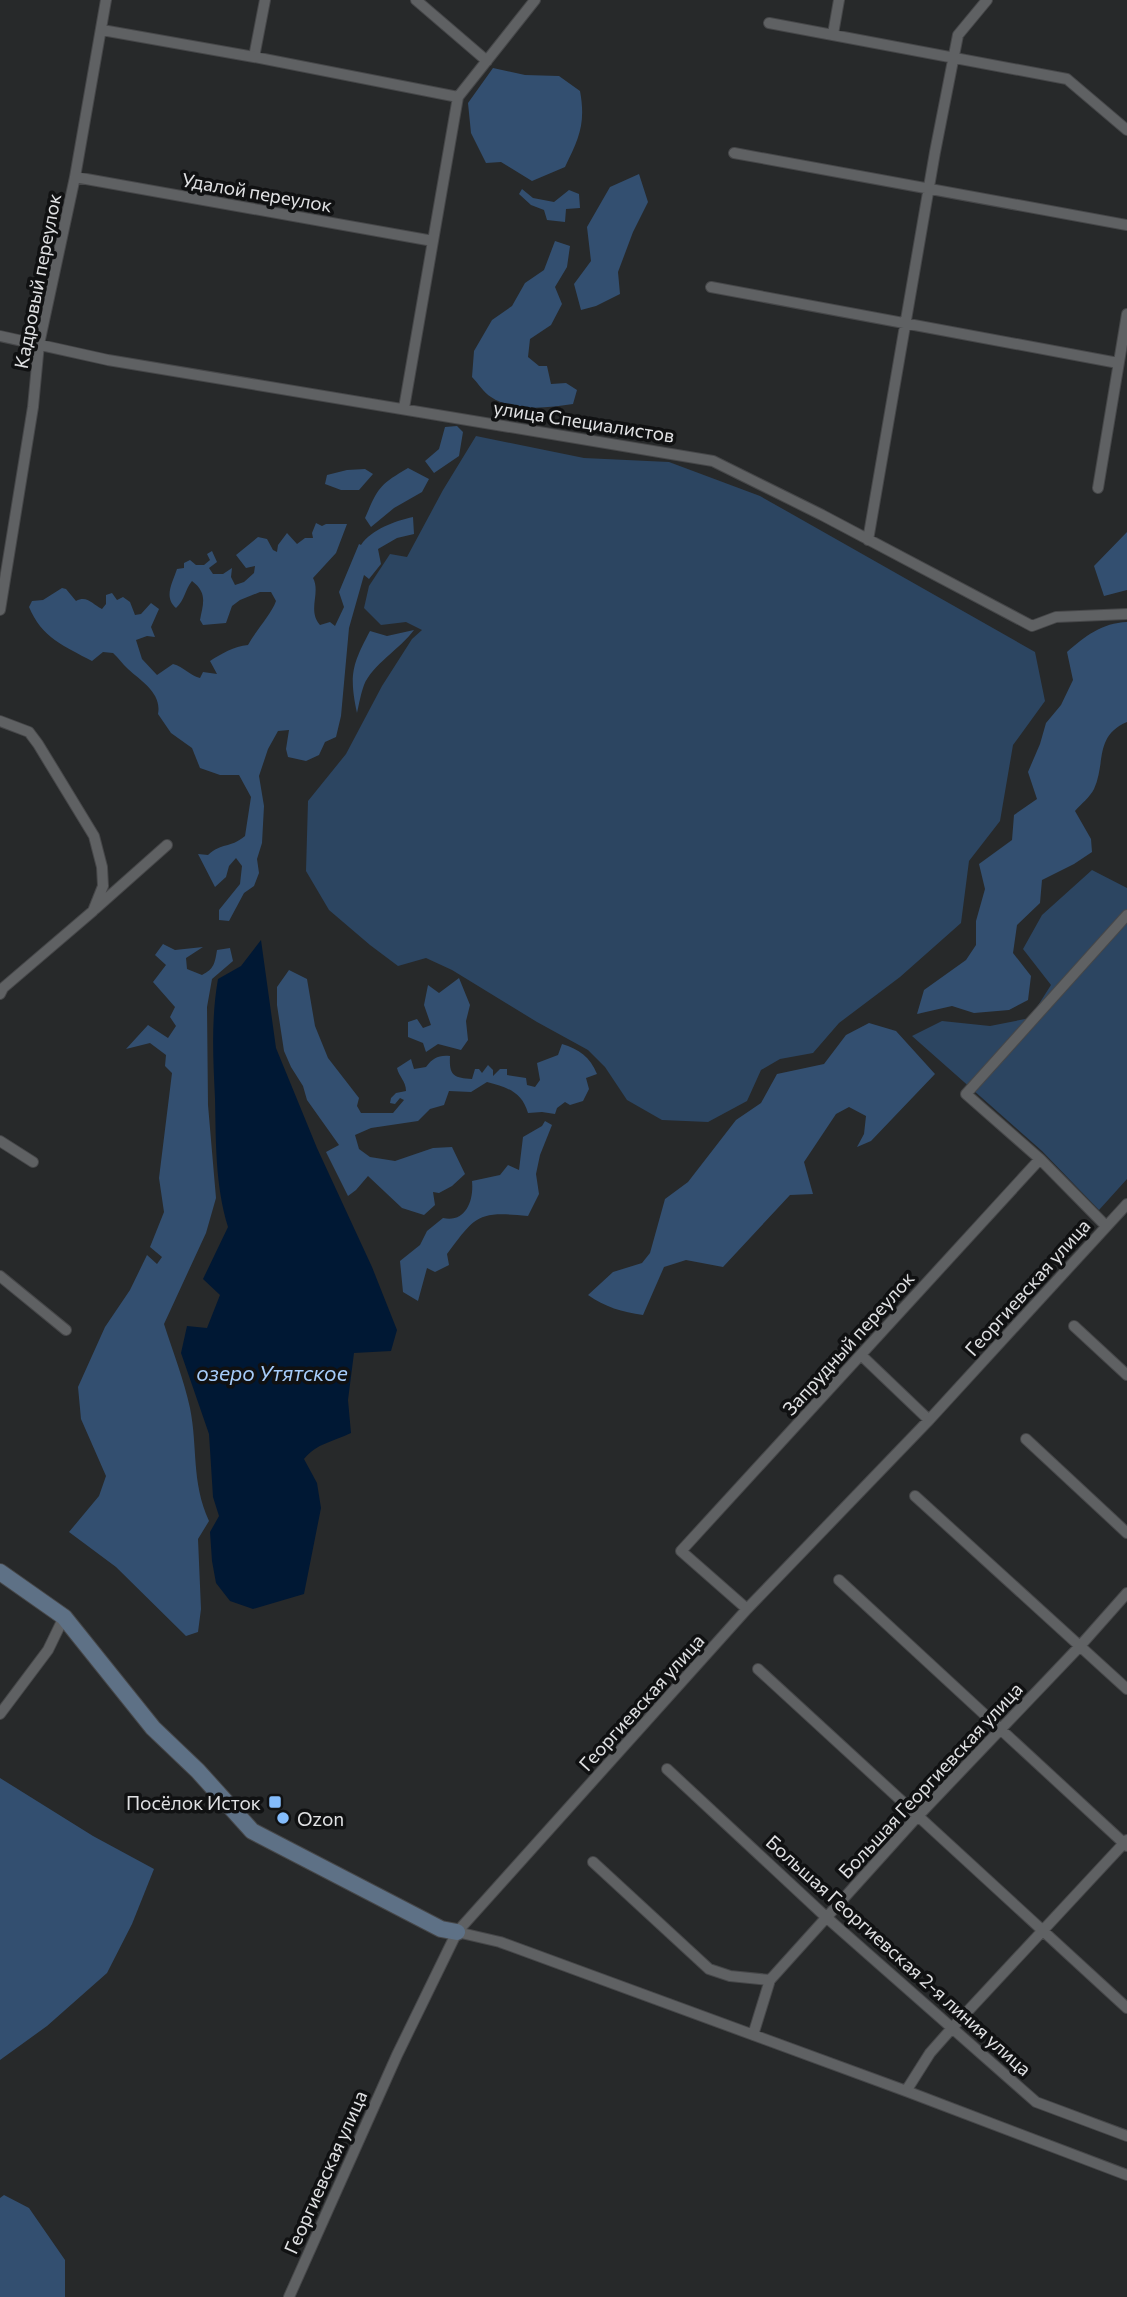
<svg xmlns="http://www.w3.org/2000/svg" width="1127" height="2297" font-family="Commissioner,sans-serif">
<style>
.green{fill:#2c4561}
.forest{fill:#334f70}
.water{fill:#001834}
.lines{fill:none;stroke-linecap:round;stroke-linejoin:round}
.street-casing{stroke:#464749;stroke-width:12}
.secondary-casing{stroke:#464749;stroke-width:18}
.street{stroke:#5f6163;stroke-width:10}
.secondary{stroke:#5e7186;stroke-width:16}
.poi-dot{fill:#84bcfb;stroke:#101112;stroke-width:2.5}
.labels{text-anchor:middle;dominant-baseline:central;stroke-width:7;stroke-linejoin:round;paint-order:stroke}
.street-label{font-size:19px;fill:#e0e1e3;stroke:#101112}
.poi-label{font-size:19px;fill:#e0e1e3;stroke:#101112;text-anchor:end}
.water-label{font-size:21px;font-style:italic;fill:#a6ccf9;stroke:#101112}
</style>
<rect width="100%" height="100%" fill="#27292a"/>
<path class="green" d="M 476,436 L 584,458 L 669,462 L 760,496 L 1035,652 L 1045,701 L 1013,745 L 1000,821 L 969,861 L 961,923 L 900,977 L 839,1023 L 813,1053 L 780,1059 L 761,1070 L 747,1101 L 708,1122 L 662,1120 L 627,1100 L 605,1067 L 588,1050 L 537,1022 L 452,970 L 426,958 L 398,966 L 370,945 L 329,910 L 306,871 L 308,801 L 346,754 L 382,686 L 412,639 L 422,630 L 406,622 L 381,625 L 364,608 L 369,586 L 390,554 L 407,557 L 443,490 Z
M 1092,870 L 1127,888 L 1127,1179 L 1099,1210 L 1042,1151 L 912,1036 L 942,1021 L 990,1026 L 1030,1018 L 1051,985 L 1023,949 L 1042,915 Z"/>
<path class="forest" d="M 493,68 L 525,75 L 559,76 L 580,91 C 586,124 579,138 565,167 L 532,181 L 501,162 L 486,163 L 471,133 L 468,103 Z
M 639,174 L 648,202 L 633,232 L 618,272 L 620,294 L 596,306 L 581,310 L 574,284 L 591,261 L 587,227 L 610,187 Z
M 522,189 L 533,198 L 554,202 L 569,190 L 579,194 L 580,208 L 566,209 L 565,222 L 547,220 L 544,210 L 531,205 L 519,194 Z
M 555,241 L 570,246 L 567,267 L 555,287 L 562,304 L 551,325 L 530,339 L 528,357 L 539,366 L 547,366 L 551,384 L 566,383 L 577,390 L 573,404 C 548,408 513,412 491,397 C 484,393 478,383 472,377 L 474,351 L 492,320 L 512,306 L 525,283 L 544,270 Z
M 457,426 L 463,432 L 459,456 L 434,473 L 425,461 L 439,449 L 445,427 Z
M 408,468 L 429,479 L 422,492 L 394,508 L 371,527 L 365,518 C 378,488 379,485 408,468 Z
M 365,469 L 373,474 L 359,490 L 341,490 L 325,484 L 327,475 L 347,470 Z
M 413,517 L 414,534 L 397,538 L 378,549 L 381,564 L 369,579 L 364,575 L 349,628 L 341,716 L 336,737 L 325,742 L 319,755 L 306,761 L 288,757 L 286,749 L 289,730 L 278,731 L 268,749 L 259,776 L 264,806 L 262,843 L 257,859 L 259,873 L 254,886 L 244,893 L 229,921 L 219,920 L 219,910 L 240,884 L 242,866 L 236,858 L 229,866 L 226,877 L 215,887 L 198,854 L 208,855 C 222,842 229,849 245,836 L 251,797 L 239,775 L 220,775 L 200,768 L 192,748 L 171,733 L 158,714 C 162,693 141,681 128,669 C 122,664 119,658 113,653 L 103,652 L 92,661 C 64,646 42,638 29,607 L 32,601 L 43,600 L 62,588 L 66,589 L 76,601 C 87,595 92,604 102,609 L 106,604 L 106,595 L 112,593 L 117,600 L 123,597 L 130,602 L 135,615 L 141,614 L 151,603 L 159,609 L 151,627 L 155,637 L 147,636 L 136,640 L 142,659 L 157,675 L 173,664 C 184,667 189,675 200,678 L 203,672 L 217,674 L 210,661 C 221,654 234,646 248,645 C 256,630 271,615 276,601 L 271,592 L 260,592 L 240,600 L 232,606 L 226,623 L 203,625 L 200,620 C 203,604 208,593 192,581 C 185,589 185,600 176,608 C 163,597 173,582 177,569 L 184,568 L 184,563 L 190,560 L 196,565 L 204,565 L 210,560 L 207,554 L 212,551 L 217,562 L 209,568 L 213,574 L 223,574 L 232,568 L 231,577 L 235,585 L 244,582 L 254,573 L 255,566 L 246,568 L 236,555 L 258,537 L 267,539 L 273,550 L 277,552 L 278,545 L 287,533 L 297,544 L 305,538 L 313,538 L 312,533 L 316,523 L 322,526 L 326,524 L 347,524 L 336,553 L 313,578 C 321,593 307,610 320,625 L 330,622 L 335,626 L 344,607 L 339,592 L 359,544 L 361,545 C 372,529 395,521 413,517 Z
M 1127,532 L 1127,590 L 1104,596 L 1094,566 Z
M 1127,622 L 1127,722 C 1094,736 1106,763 1094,789 C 1090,797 1081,804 1075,811 L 1091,839 L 1092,852 L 1074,864 L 1042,880 L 1040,903 L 1017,925 L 1013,953 L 1031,976 L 1028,1000 L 1009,1010 L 974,1013 L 952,1006 L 917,1014 L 924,990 L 966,960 L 976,945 L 976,921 L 985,889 L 979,864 L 1012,840 L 1014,815 L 1037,799 L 1028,772 L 1040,744 L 1046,723 L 1061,705 L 1073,680 L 1067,652 C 1085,636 1102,623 1127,622 Z
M 414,630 C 401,648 372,665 364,685 C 361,693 359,704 357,713 C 349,675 352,665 370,631 L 387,636 Z
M 163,944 L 175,950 L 203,947 L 186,958 L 187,969 L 202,975 C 214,969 215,963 217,950 L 230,948 L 233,961 L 212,979 L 207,1007 L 208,1105 L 216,1198 L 206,1233 L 164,1324 C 173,1352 184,1380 190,1408 C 198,1448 191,1481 209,1521 L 198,1539 L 201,1609 L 198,1632 L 186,1636 L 116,1567 L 69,1532 L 99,1496 L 106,1476 L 81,1419 L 78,1387 L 105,1327 L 130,1290 L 147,1255 L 157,1264 L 162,1257 L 150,1247 L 164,1212 L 159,1178 L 172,1073 L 165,1066 L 166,1055 L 150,1043 L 126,1049 L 148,1025 L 168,1038 L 176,1026 L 170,1017 L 175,1007 L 153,982 L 166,965 L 155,955 Z
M 289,970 L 307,979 L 315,1026 L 328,1058 L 359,1098 L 357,1106 L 361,1113 L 393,1113 L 404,1100 L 400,1098 L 395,1104 L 390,1103 L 391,1098 L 396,1093 L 406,1091 C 406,1081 399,1077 397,1068 L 411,1059 L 414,1069 L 426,1067 C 433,1058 438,1055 450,1056 C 449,1075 453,1078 472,1079 L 475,1069 L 479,1069 L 482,1073 L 488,1065 L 493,1070 L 493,1076 L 500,1069 L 507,1069 L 507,1075 L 526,1078 L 527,1085 L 535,1087 L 540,1080 L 537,1063 L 558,1055 L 562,1044 C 579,1049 590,1057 597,1074 L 586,1078 L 589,1089 L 583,1101 L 570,1105 L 565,1102 L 557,1108 L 555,1114 L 542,1112 L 528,1113 C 522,1092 507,1087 487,1082 L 471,1092 L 449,1091 L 444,1105 L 430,1109 L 418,1121 L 371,1128 L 355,1135 L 359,1149 L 370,1157 L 395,1161 L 433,1148 L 452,1147 L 465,1174 L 452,1186 L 439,1193 L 433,1192 L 435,1205 L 424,1215 L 402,1208 L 368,1176 L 356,1190 L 348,1196 L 326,1152 L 339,1145 L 307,1100 L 303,1086 L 291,1067 L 284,1051 L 277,1005 L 277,987 Z
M 459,978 L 470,1005 L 466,1021 L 468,1040 L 461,1050 L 438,1044 L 426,1052 L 423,1043 L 408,1037 L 408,1022 L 417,1019 L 423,1028 L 431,1025 L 424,1005 L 428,985 L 439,993 Z
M 869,1023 L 896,1031 L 935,1074 L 871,1141 L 857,1147 L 864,1134 L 866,1116 L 849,1107 L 836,1114 L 804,1162 L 813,1194 L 790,1195 L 723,1267 L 686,1260 L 664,1267 L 643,1315 C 622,1312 605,1307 588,1295 L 613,1272 L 642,1263 L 650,1253 L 665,1199 L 688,1182 L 736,1120 L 761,1103 L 777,1074 L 824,1064 L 846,1035 Z
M 545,1121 L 552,1125 L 540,1155 L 536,1174 L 539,1194 L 528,1216 C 478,1211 476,1215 447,1254 L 449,1265 L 435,1272 L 427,1268 L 418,1301 L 403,1292 L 400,1261 L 420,1245 L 427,1231 L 443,1218 C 466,1223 474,1200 472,1181 L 500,1175 L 508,1165 L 519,1170 L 523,1137 L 542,1126 Z
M 0,1778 L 93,1836 L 154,1869 L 132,1924 L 107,1973 L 47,2026 L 0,2060 Z
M 4,2195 L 29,2208 L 65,2260 L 65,2297 L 0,2297 L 0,2198 Z"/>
<path class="water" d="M 261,940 L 276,1048 L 317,1148 L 372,1267 L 397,1330 L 391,1351 L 354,1353 L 348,1400 L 351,1433 C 333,1442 317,1443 304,1459 L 317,1483 L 321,1508 L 304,1594 L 253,1609 L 230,1601 L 216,1583 L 212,1561 L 210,1532 L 219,1516 L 213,1497 L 209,1434 L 181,1353 L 187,1326 L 207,1328 L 220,1295 L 203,1279 L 228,1227 C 215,1184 216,1142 215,1098 C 213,1057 211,1019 218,979 L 241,966 Z"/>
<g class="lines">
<defs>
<path id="street" d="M 416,0 L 487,61
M 769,23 L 1067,79 L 1127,130
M 102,30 L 254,57 L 458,97
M 833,34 L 839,0
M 254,57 L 265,0
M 734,153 L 1127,225
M 75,177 L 433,241
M 711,287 L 1118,363
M 0,336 L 108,360 L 713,461 L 822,515 L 1032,626 L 1056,617 L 1127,614
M 404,408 L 458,97 L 535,0
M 1098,488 L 1127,314
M 868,540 L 935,152 L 958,35 L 987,0
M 0,610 L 33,407 L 39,344 L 75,177 L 106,0
M 0,721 L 29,732 L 38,744 L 94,836 L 102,867 L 103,886 L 93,911 L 3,988 L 0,994
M 95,909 L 167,845
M 0,1141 L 33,1162
M 1106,1226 L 1040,1159 L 966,1094 L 1127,915
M 0,1276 L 66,1330
M 1074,1326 L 1127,1375
M 861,1355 L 929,1420
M 1026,1439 L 1127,1533
M 915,1496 L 1127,1689
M 839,1580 L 1127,1846
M 747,1609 L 681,1551 L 1040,1159
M 758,1669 L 1127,2008
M 0,1714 L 48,1650 L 64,1617
M 667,1769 L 826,1917 L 1036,2102 L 1127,2136
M 593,1862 L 709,1969 L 730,1976 L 770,1980
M 457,1932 L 500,1942 L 906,2091 L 1127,2175
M 753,2035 L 770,1980 L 917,1817 L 1080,1646 L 1127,1593
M 906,2091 L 930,2053 L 953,2027 L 1127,1840
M 289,2297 L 397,2055 L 457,1932 L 747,1609 L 929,1420 L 1127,1204"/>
<path id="secondary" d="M 0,1572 L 64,1617 L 153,1728 L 198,1771 L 252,1831 L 441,1929 L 457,1932"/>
</defs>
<use href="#street" class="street-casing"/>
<use href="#secondary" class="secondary-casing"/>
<use href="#street" class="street"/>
<use href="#secondary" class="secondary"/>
</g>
<g class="poi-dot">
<rect x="268" y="1795" width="14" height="14" rx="3.5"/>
<circle cx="283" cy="1818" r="7"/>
</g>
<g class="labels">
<g class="street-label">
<text transform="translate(257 192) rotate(10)">Удалой переулок</text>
<text transform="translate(37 281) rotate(-79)">Кадровый переулок</text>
<text transform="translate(584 421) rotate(9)">улица Специалистов</text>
<text transform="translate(1027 1287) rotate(-48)">Георгиевская улица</text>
<text transform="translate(848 1343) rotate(-48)">Запрудный переулок</text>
<text transform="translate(641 1702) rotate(-48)">Георгиевская улица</text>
<text transform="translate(930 1780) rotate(-47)">Большая Георгиевская улица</text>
<text transform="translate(899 1955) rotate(42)">Большая Георгиевская 2-я линия улица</text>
<text transform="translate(325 2172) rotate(-66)">Георгиевская улица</text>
</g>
<g class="poi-label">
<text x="261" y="1802">Посёлок Исток</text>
<text x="297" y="1818" text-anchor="start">Ozon</text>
</g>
<g class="water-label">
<text x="272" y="1372">озеро Утятское</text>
</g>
</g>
</svg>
